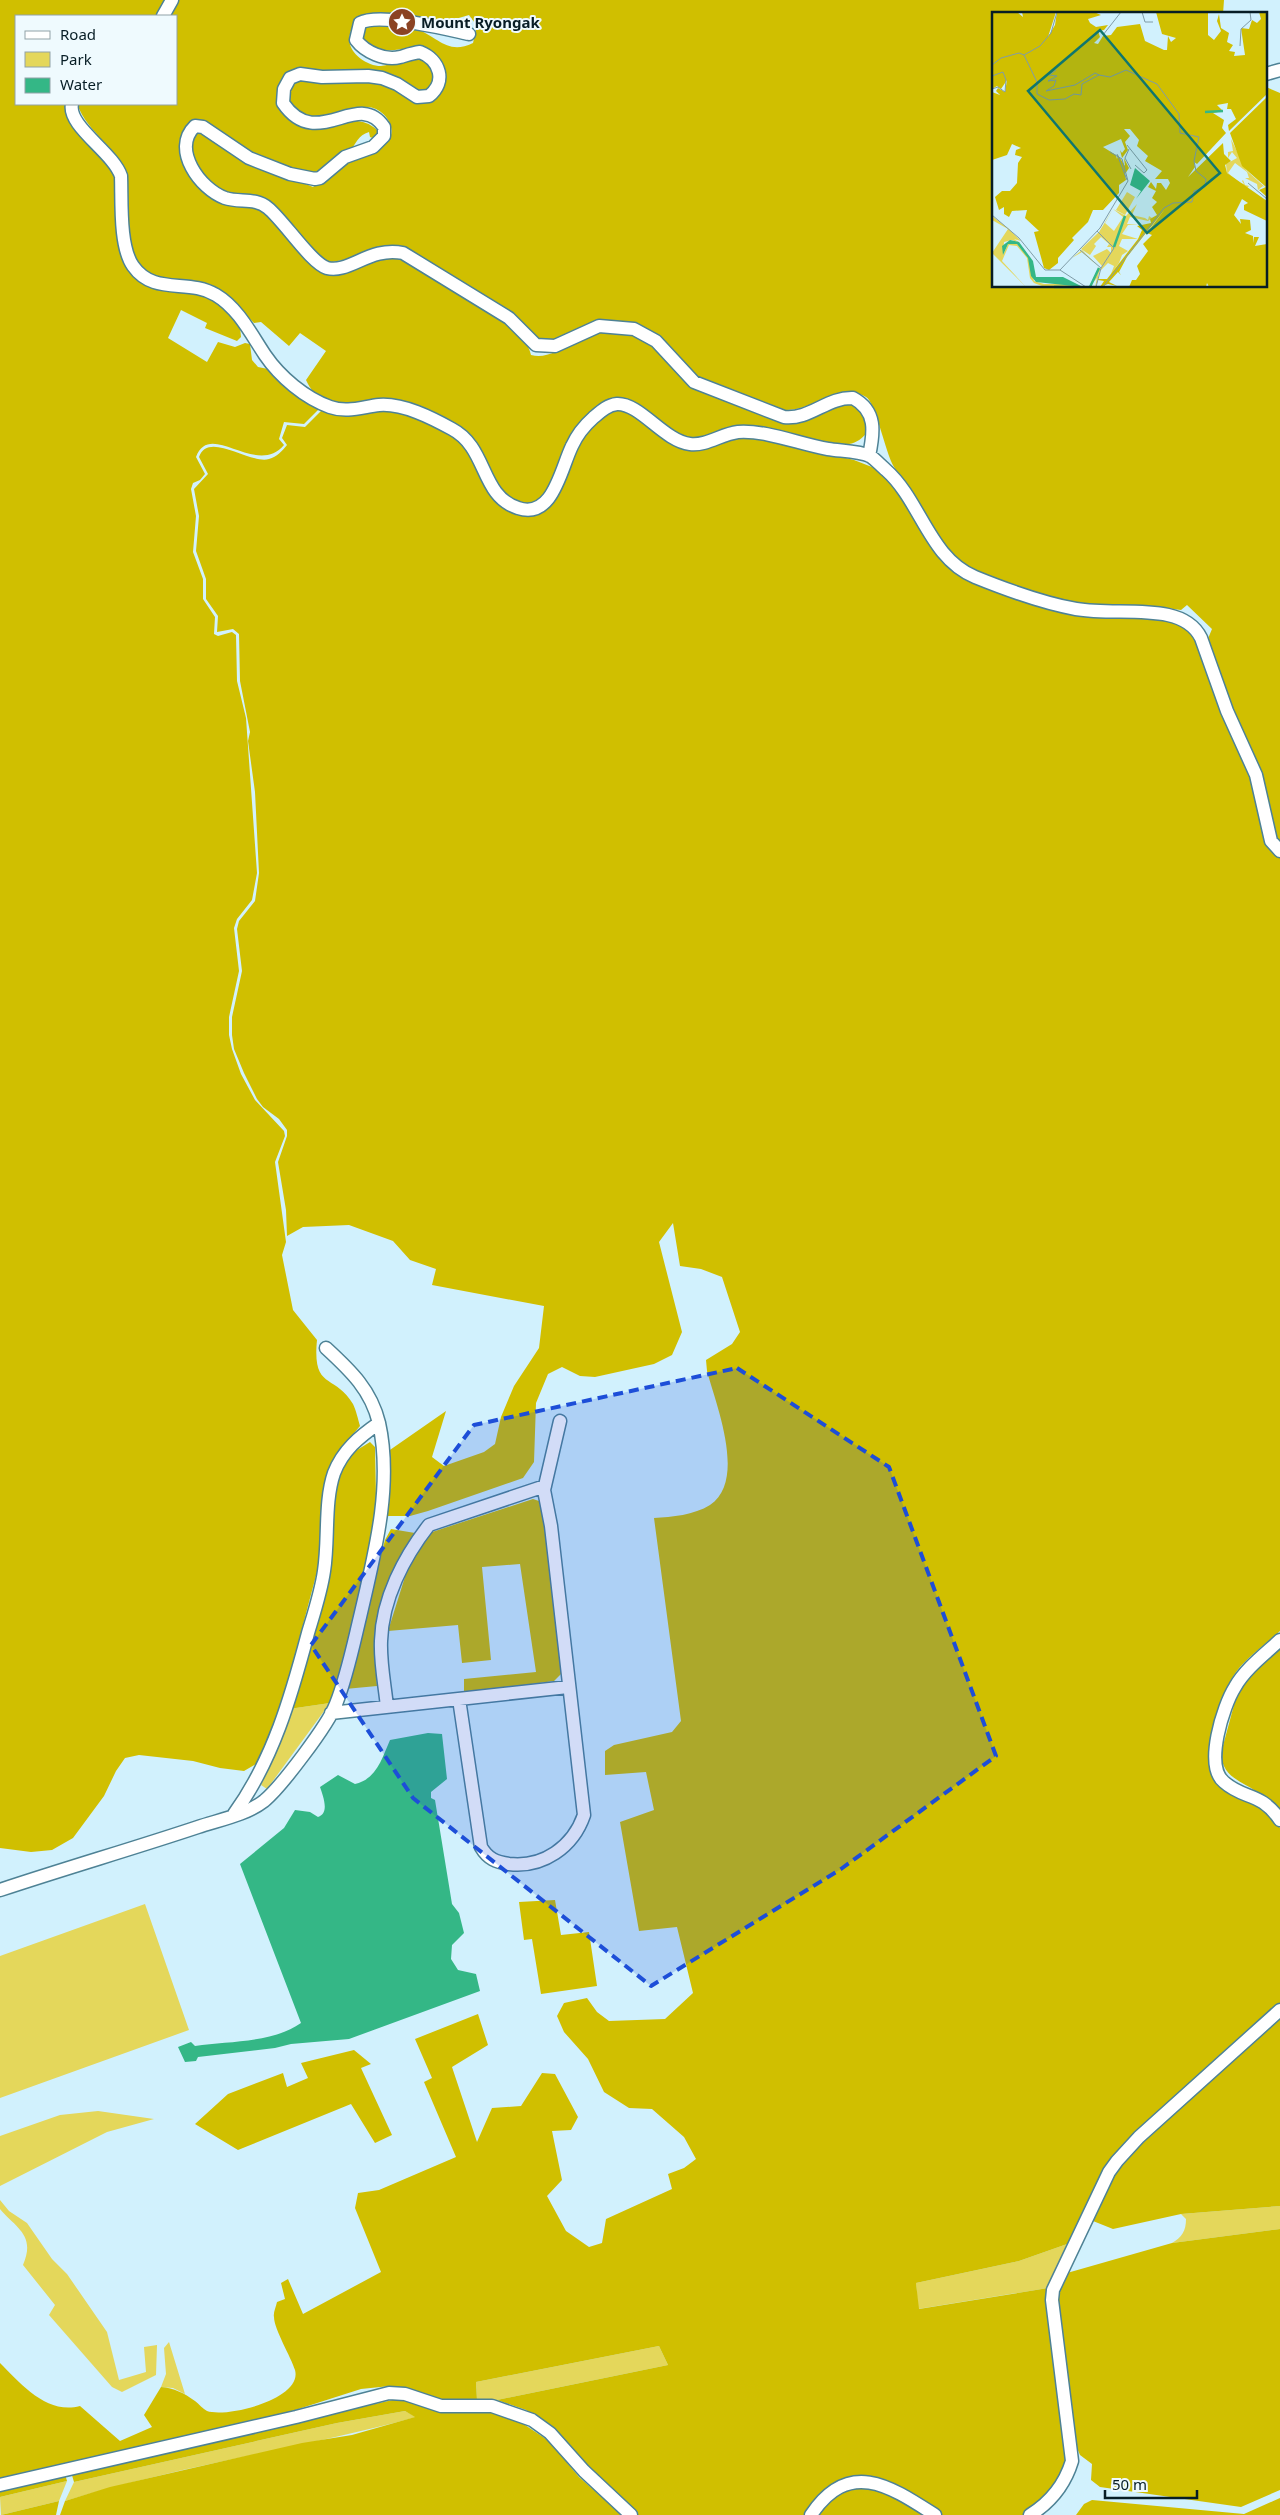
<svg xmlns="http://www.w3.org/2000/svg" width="1280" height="2515" font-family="'Noto Sans',sans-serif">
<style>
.green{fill:#e4d75b}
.forest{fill:#d0bf00}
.water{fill:#34b786}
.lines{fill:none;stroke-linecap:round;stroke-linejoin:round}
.minor-casing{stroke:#4e8295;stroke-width:15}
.minor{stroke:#fff;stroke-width:12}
.marked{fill:#1d4ed8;fill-opacity:0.2;stroke:#1d4ed8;stroke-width:4;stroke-dasharray:10 6;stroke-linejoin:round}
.labels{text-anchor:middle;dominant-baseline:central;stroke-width:4;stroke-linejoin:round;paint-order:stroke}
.poi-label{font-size:15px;font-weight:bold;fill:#071d25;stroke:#effafe;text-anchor:start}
.inset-river{fill:none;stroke:#34b786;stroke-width:2.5}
.inset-road{fill:none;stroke:#809ca7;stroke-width:1}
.view{fill:#0f766e;fill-opacity:0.15;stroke:#0f766e;stroke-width:2.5}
.inset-edge{fill:none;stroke:#071d25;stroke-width:2.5}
</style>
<rect width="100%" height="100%" fill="#d1f1fd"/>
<path class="green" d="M 330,1703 L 267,1789 L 261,1785 L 289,1709 Z
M 145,1904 L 189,2030 L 0,2098 L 0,1956 Z
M 98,2111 L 154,2119 L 107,2132 L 0,2186 L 0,2136 L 60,2115 Z
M 0,2200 L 9,2211 L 27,2223 L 52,2259 L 67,2274 L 107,2332 L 119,2380 L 146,2372 L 144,2347 L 157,2345 L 156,2375 L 122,2392 L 112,2387 L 49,2315 L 55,2305 L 23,2265 C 36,2235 16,2228 0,2209 Z
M 1280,2206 L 1280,2229 L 1172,2243 C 1182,2237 1186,2231 1186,2219 L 1181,2214 Z
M 1070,2243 L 1048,2288 L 918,2309 L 916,2283 L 1019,2261 Z
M 169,2342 L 185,2394 L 173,2388 L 161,2387 L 166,2374 L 164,2348 Z
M 659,2346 L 668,2365 L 497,2400 L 477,2400 L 476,2382 Z
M 405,2411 L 416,2417 C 300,2449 180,2465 65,2501 L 74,2482 L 337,2423 Z
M 67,2481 L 59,2501 L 1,2515 L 0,2497 Z"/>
<path class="forest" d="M 0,0 L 167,0 L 158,16 L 16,16 L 16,104 L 67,104 L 114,169 L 131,271 L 216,300 L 240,327 L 241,337 L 237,341 L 205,328 L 207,323 L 181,310 L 168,338 L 207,362 L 218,342 L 235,347 L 245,343 L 250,344 L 252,360 L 258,367 L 268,369 L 320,408 L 304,424 L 284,422 L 279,439 L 284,445 C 256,478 210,419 196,457 L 205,474 L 200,480 L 193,483 L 191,489 L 196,516 L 193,552 L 203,579 L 203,599 L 215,617 L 214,634 L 218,636 L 232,632 L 236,635 L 237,681 L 246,718 L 257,873 L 252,900 L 237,919 L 234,928 L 239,971 L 229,1017 L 229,1035 L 232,1049 L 241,1074 L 255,1100 L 284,1131 L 285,1136 L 275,1162 L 286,1242 L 282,1255 L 293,1310 L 317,1340 C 312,1391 335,1373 353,1404 C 356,1410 358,1419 360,1426 L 339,1451 L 329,1469 L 318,1568 L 286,1689 L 266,1749 L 256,1764 L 244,1771 L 220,1768 L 193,1761 L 139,1755 L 125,1758 L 116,1771 L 104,1796 L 73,1838 L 52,1850 L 31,1852 L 0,1848 Z
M 178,0 L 1224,0 L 1223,14 L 994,14 L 994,286 L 1266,286 L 1266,87 L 1280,93 L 1280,847 L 1270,827 L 1260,774 L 1231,709 L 1207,641 L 1212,629 L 1187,605 L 1181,610 C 1151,605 1120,608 1090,606 C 1062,604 1034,594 1006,585 C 987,578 968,572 952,559 C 937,546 926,515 915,498 C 909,487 900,477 894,467 C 885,452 876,403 866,397 C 841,382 811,412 784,410 L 709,386 L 686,370 L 663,340 L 650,331 L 624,322 L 592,324 L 550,342 L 539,340 L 502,308 L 403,247 L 383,246 L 348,259 L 332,262 L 320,260 C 304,241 289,218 269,204 C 253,192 234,200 218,189 C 203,180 180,153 195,135 C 199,130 203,131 209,133 L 247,160 L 313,187 C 329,176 343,163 361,156 C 371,152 382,150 388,141 C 399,127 382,106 366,107 C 347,107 329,121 310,118 C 299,116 291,108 287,99 L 291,83 L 302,78 L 320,80 L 365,78 L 382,79 L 417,100 L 433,99 C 450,84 446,58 423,50 C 400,43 382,62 361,38 L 362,31 C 370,23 376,24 386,25 C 396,25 408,25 417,29 C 439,38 448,55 473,43 L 477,26 L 469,15 L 452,20 L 370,15 L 360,18 C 356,23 351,29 350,34 C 345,51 366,66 381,66 C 394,65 405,56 418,55 C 436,59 438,76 431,90 L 422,94 L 385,76 L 331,73 L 296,68 L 288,73 L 282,82 L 279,107 C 317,153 346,102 377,130 L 378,135 L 375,139 L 370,137 L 369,132 C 358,135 356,144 350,151 C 343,159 324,172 314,175 C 299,168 284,168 268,163 C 242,154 224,127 198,120 C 188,124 184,129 182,140 C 177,166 198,192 223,201 C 243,208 253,199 272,217 C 284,228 312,270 324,273 C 351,278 369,249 400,258 C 434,277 523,317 531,355 C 558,363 585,324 616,330 C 663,338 658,361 690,384 C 699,391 711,394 721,398 C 742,405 762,413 782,420 C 810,427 825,403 854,403 C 866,410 869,418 868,432 C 862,438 857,443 849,444 C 829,447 775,432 753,428 C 729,424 710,443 691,439 C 664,434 642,396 616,399 C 581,404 567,450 555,477 C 551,484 548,494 541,499 C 535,504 527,505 520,504 C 495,502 488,457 474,439 C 465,427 449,422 436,416 C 421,410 405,402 389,401 C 379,401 370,405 359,405 C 337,407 315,401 306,380 L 326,351 L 300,333 L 289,346 L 261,322 L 254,323 C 242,311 231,296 217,289 C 189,276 147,294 132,258 C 125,242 126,194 125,174 C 115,144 89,135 77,104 L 176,104 L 176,16 L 168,16 Z
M 378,408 L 414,416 L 446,430 L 465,446 L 483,481 L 530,516 L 542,512 L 553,503 L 577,444 L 587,429 L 611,409 L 622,409 L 680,444 L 744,436 L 769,439 L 854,460 L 877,469 L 887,478 L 901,495 L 935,553 L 953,570 L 1023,598 L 1166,619 L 1183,624 L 1199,641 L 1245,756 L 1276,854 L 1280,858 L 1280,1631 C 1267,1643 1252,1654 1240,1667 C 1223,1686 1195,1760 1218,1779 C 1228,1788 1243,1793 1254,1801 C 1265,1808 1272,1818 1280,1828 L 1280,2005 L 1137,2131 L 1070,2243 L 1019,2261 L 916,2283 L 919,2309 L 1048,2288 L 1068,2464 L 1059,2481 L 1026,2515 L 942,2515 L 901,2487 L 870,2476 L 853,2476 L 837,2482 L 823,2491 L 804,2515 L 637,2515 L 625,2506 L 538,2418 L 526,2410 L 497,2400 L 668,2365 L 659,2346 L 476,2382 L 477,2400 L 435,2399 L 390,2386 L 361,2389 L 267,2419 L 0,2480 L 0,2363 C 21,2384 47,2415 80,2406 L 120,2441 L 152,2427 L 144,2415 L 161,2387 C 174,2388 184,2393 195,2401 C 199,2404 203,2409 207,2411 C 227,2418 303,2399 295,2370 C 291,2357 274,2329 274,2317 C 273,2313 276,2307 277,2302 L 285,2299 L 281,2283 L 288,2279 L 303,2314 L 381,2272 L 355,2208 L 358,2193 L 379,2190 L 456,2157 L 424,2082 L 432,2078 L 415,2039 L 478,2014 L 488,2045 L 452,2067 L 477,2142 L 492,2108 L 521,2106 L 542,2073 L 555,2074 L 578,2117 L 571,2130 L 552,2131 L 562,2180 L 547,2196 L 566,2231 L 589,2247 L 602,2243 L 606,2219 L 672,2189 L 668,2174 L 684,2168 L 696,2159 L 684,2137 L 652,2109 L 629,2108 L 604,2092 L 588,2059 L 564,2032 L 557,2016 L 564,2003 L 587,1998 L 597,2012 L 609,2021 L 665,2019 L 693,1993 L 677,1927 L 639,1931 L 620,1822 L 654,1810 L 646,1772 L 605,1775 L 605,1751 L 614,1745 L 672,1732 L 681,1721 L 654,1518 C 672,1517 694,1515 710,1505 C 747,1480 716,1405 707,1371 L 706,1360 L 732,1344 L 740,1332 L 722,1277 L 701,1269 L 680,1266 L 673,1223 L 659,1242 L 682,1332 L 672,1355 L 654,1364 L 595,1377 L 580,1376 L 562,1367 L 548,1374 L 536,1403 L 534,1462 L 523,1478 L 428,1511 L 410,1516 L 388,1516 L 387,1452 L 446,1411 L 432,1457 L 444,1466 L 484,1452 L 495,1444 L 501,1417 L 514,1386 L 539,1348 L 544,1306 L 432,1285 L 436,1269 L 410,1260 L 393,1241 L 349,1225 L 303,1227 L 287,1236 L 286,1210 L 278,1162 L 287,1136 L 287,1130 L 279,1119 L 263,1107 L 257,1099 L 244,1073 L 234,1049 L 232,1035 L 232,1017 L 242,971 L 237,929 L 239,921 L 255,901 L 259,873 L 255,792 L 248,741 L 250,732 L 240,681 L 239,634 L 233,629 L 217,632 L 218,616 L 206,599 L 206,579 L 196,551 L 199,516 L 194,489 L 208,474 L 199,457 C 208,430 251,465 269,459 C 277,457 282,451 287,445 L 282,438 L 287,425 L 305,427 L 323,409 Z
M 370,1442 L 375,1447 L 376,1497 L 372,1540 L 340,1674 L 330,1703 L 289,1709 L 297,1685 L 332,1503 L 340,1471 L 349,1455 Z
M 533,1499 L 539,1501 L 544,1524 L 564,1671 L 554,1681 L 464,1693 L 464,1679 L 536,1672 L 520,1564 L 482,1567 L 491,1660 L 462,1663 L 458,1625 L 388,1631 L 409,1564 L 429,1533 Z
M 391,1529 L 415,1533 C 397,1563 380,1601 375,1636 C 373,1652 376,1670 377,1686 L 345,1689 L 385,1540 Z
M 1280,1646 L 1280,1815 C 1272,1808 1265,1799 1257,1792 C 1240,1780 1222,1777 1221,1753 L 1237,1694 L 1245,1680 Z
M 555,1900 L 561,1935 L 589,1932 L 597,1986 L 541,1994 L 532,1939 L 524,1940 L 519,1902 Z
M 1280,2017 L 1280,2206 L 1181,2214 L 1113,2229 L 1093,2221 L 1112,2176 L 1121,2163 Z
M 354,2050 L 371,2064 L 361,2068 L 392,2135 L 375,2143 L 351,2104 L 238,2150 L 195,2124 L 228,2094 L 283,2073 L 287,2087 L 308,2078 L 301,2063 Z
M 1280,2229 L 1280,2490 L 1241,2507 L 1100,2487 L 1091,2480 L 1092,2464 L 1080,2455 L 1074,2441 L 1057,2291 L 1067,2273 L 1172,2243 Z
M 397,2399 L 493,2411 L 516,2419 L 549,2441 L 579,2477 L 622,2515 L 60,2515 L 65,2501 L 110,2487 L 302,2443 L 352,2435 L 415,2417 L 405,2411 L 337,2423 L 74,2482 L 71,2472 Z
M 65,2474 L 67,2481 L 0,2497 L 0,2488 Z
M 855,2487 L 877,2487 L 925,2515 L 818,2515 L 829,2500 Z
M 1280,2498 L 1280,2515 L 1076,2515 L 1084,2504 L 1092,2500 L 1244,2514 Z
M 59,2501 L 56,2515 L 1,2515 Z"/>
<path class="water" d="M 428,1733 L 442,1734 L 447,1779 L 431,1792 L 431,1798 L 435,1800 L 452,1904 L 459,1913 L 464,1933 L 452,1945 L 451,1959 L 458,1970 L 476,1974 L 480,1991 L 349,2039 L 291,2044 L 275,2048 L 198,2057 L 196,2061 L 185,2062 L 178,2047 L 191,2042 L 195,2046 C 229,2041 273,2043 301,2023 L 240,1864 L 284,1828 L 295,1810 L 310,1812 L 318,1817 C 330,1813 323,1796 320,1787 L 338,1775 L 355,1784 C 377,1779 382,1758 390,1740 Z"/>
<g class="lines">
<defs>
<path id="minor" d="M 163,16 L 172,0
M 469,34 C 446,29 379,12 360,23 L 356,40 C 365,52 385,61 400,57 C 407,55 413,53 420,52 C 440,60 447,82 429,96 L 417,97 L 397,84 L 382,78 L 368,76 L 322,77 L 300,74 L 290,78 L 284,89 L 283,103 C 317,153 358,88 384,127 L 384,136 L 373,147 L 345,157 L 320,178 L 315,179 L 290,174 L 249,158 L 203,127 L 195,126 C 171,149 200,189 225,198 C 240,203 255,197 268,208 C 284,221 311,263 327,268 C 349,274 370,246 403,253 L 509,318 L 536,345 L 555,346 L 599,326 L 634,329 L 656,341 L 694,382 L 784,417 C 810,420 827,397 853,398 C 877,411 874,432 869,456
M 1266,74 L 1280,70
M 72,104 C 67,126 113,152 121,176 C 122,200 119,246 133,266 C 154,296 188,278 216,295 C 238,308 251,334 265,355 C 280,377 305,398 330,407 C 347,413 362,407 379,405 C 403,403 432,418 452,429 C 488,448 480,496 518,508 C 553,520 561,468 572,446 C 577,435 584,426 593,418 C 600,412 607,405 617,404 C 640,403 664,441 690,444 C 707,446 721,434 738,432 C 767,430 799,444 828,449 C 840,451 859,451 870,456 C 875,459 881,466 886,470 C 921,501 929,558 975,577 C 1007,590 1042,603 1076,609 C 1106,614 1138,609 1168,615 C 1182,618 1194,624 1201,638 L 1227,711 L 1256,775 L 1271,841 L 1280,851
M 1280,1640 C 1265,1654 1245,1669 1235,1687 C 1223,1706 1204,1766 1224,1782 C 1244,1800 1260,1791 1280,1820
M 459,1699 L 481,1847 C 488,1859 496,1862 509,1864 C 543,1868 573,1847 584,1815 L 551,1526 L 544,1490 L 560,1421
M 387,1707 C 385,1686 380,1663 381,1641 C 382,1599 404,1557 429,1525 L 545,1486
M 331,1713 L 568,1687
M 234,1814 C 273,1760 291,1697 308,1633 C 314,1613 321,1592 324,1571 C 329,1540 324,1502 334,1473 C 343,1450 359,1437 379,1423
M 0,1890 C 66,1868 132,1849 198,1827 C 219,1820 246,1815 264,1801 C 281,1787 328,1725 336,1704 C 347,1676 353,1646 360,1617 C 374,1556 393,1486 379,1423 C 371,1390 351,1371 326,1348
M 0,2485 L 296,2417 L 389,2393 L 405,2394 L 441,2406 L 492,2406 L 532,2420 L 550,2433 L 584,2471 L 631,2515
M 811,2515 C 849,2458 890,2486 935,2515
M 1030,2515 C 1051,2502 1065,2484 1072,2461 L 1052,2300 L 1053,2290 L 1109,2172 L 1117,2161 L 1139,2137 L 1280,2010"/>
</defs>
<use href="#minor" class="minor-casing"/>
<use href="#minor" class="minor"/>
</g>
<path class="marked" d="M 737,1368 L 889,1467 L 996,1756 L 841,1869 L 651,1986 L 413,1798 L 311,1645 L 474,1425 Z"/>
<defs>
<symbol id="sight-disc" viewBox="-11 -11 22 22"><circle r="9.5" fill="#8b4323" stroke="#effafe"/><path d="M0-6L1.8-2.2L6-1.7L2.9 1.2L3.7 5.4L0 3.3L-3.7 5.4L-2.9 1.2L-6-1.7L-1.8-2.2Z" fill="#fff"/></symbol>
</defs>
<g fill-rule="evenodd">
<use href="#sight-disc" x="386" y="6" width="32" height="32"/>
</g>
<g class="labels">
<g class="poi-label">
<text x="421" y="22">Mount Ryongak</text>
</g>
</g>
<g transform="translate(992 12)">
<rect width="275" height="275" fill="#d1f1fd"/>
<path d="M 239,127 L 254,158 L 275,177 L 271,174 L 266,178 L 265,172 L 253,166 L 257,166 L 255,160 L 243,151 L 236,161 L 248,171 L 252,172 L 250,169 L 251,168 L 253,173 L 257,174 L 254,177 L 235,161 L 234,152 L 245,146 L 240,140 L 236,146 L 236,140 L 241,139 ZM 135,180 L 143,185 L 133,203 L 124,198 ZM 145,192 L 140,203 L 153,206 L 156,208 L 157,204 L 160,206 L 156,209 L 138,205 L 135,212 L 147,213 L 136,213 L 130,222 L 146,227 L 130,227 L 127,234 L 136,239 L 130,243 L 127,251 L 119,262 L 122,254 L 116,251 L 107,260 L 105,271 L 103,275 L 105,266 L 97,275 L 107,255 L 90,240 L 80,246 L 90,238 L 107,255 L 108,258 L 110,254 L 101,244 L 115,237 L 119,241 L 119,235 L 115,235 L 117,232 L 109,225 L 102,232 L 104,234 L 98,243 L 89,237 L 107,220 L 121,197 L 134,204 ZM 121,197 L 131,205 L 122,219 L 113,211 ZM 0,204 L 17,217 L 29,229 L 22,227 L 28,231 L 20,228 L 12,230 L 11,243 L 16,232 L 19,231 L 25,232 L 36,245 L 42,269 L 52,272 L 80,272 L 85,275 L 50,274 L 42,271 L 38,266 L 35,246 L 25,234 L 17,233 L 10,249 L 34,275 L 0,241 L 16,217 L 0,208 Z" fill="#e4d75b" fill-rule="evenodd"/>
<path d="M 0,0 L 25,0 L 31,5 L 30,0 L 64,0 L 56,25 L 63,13 L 65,0 L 102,0 L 109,3 L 96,7 L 98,11 L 104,15 L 116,13 L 112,18 L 106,19 L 108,25 L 102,31 L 106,32 L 111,24 L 119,23 L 125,15 L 148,12 L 153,29 L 172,38 L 175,38 L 176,24 L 179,30 L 184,26 L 170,22 L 164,0 L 216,0 L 216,23 L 222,28 L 229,19 L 225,9 L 227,2 L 229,16 L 237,21 L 235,30 L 241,33 L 237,39 L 243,40 L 242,44 L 253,43 L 249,16 L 257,17 L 260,8 L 265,11 L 269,7 L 267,0 L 275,0 L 275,82 L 237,119 L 236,113 L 244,107 L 239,97 L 235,97 L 236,91 L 225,93 L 231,99 L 221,101 L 232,108 L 230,116 L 234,121 L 205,152 L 202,150 L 203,155 L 196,165 L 231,131 L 232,142 L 239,149 L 233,153 L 235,161 L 275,189 L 275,209 L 252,198 L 252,193 L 256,191 L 250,187 L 242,203 L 249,212 L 248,207 L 258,208 L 259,218 L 253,221 L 261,224 L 261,231 L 262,225 L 267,225 L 263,234 L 275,232 L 275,275 L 217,275 L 215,271 L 214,275 L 137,275 L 140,268 L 144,268 L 148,262 L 145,254 L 156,239 L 151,232 L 160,223 L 155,221 L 173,197 L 135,245 L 127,260 L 129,263 L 126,260 L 117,270 L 125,274 L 116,272 L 108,275 L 112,269 L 106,268 L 106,267 L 115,267 L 146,227 L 150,218 L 145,214 L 159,211 L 158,207 L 165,203 L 160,195 L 165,190 L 160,186 L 164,179 L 156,175 L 159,170 L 164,177 L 165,171 L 169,171 L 174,178 L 178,171 L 176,167 L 163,167 L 170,159 L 153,149 L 156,144 L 145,134 L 147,128 L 138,117 L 132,117 L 138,124 L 133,130 L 136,138 L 130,146 L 128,138 L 130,141 L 133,137 L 129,127 L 111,135 L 124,143 L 125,147 L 126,143 L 133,154 L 132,146 L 137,156 L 133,162 L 134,168 L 127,173 L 127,181 L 111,198 L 101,198 L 96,210 L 80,226 L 82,228 L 66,246 L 66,251 L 57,258 L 52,256 L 42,220 L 47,219 L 33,206 L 35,198 L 20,199 L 17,205 L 12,202 L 12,195 L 7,198 L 3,185 L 10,179 L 18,179 L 25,171 L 26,151 L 30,145 L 23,143 L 24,138 L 29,136 L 20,132 L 15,143 L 0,148 L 0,80 L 8,83 L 4,79 L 6,76 L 13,80 L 15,68 L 9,77 L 5,74 L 0,77 ZM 275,85 L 275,185 L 267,178 L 274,175 L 250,154 L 238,121 Z" fill="#d0bf00"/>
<path d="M 143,156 L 158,169 L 144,187 L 149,179 L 138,173 ZM 18,228 L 27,230 L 41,249 L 44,265 L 71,265 L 91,275 L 44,270 L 39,264 L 36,246 L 25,232 L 16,232 L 11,243 L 10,234 Z" fill="#34b786"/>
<path class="inset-river" d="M 213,100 L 231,99M 122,235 L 133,204M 62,275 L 82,275M 98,275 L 107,256"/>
<path class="inset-road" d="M 150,0 L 153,10 L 161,10M 111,23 L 129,0M 248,34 L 249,17 L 259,8 L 258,0M 32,43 L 48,34 L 59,21 L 65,0M 0,53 L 9,46 L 27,41 L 32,43 L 45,70 L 45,82 L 57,88 L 73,87 L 82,82 L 89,83 L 90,72 L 107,63 L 118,65 L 134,58 L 165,72 L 187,102 L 188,121 L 207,125 L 202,149 L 204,159 L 214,167 L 213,175 L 202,179 L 200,190 L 181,191 L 172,196 L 111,275M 64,58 L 57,63 L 65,64 L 56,69 L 64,68 L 62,74 L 54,79 L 83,73 L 103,61 L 107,63M 0,64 L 11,60 L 14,68 L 13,80 L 6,75 L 0,77M 135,133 L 155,158 L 152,161 L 143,153M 137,137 L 133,146 L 139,157M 125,142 L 135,168M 256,171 L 275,187M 0,203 L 27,226 L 53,258 L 68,258 L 108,216 L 136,169 L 130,147 L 118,140M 88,238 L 109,256M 68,258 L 94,275M 104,275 L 109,256 L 122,236 L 105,219"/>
<path class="view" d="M 108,18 L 228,161 L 155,221 L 36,79 Z"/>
<rect width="275" height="275" class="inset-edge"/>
</g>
<rect x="15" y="15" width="162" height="90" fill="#effafe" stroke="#92a2a7"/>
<rect x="25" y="31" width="25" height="8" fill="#ffffff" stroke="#92a2a7"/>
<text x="60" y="40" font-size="15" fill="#071d25">Road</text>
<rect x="25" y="52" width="25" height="15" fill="#e4d75b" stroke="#92a2a7"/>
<text x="60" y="65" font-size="15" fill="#071d25">Park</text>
<rect x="25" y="78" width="25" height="15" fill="#34b786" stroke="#92a2a7"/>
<text x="60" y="90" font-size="15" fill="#071d25">Water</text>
<path d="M1105 2490v8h92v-8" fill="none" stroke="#071d25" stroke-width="2.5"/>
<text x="1112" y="2490" font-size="15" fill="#071d25" stroke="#effafe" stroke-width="4" paint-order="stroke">50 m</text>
</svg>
